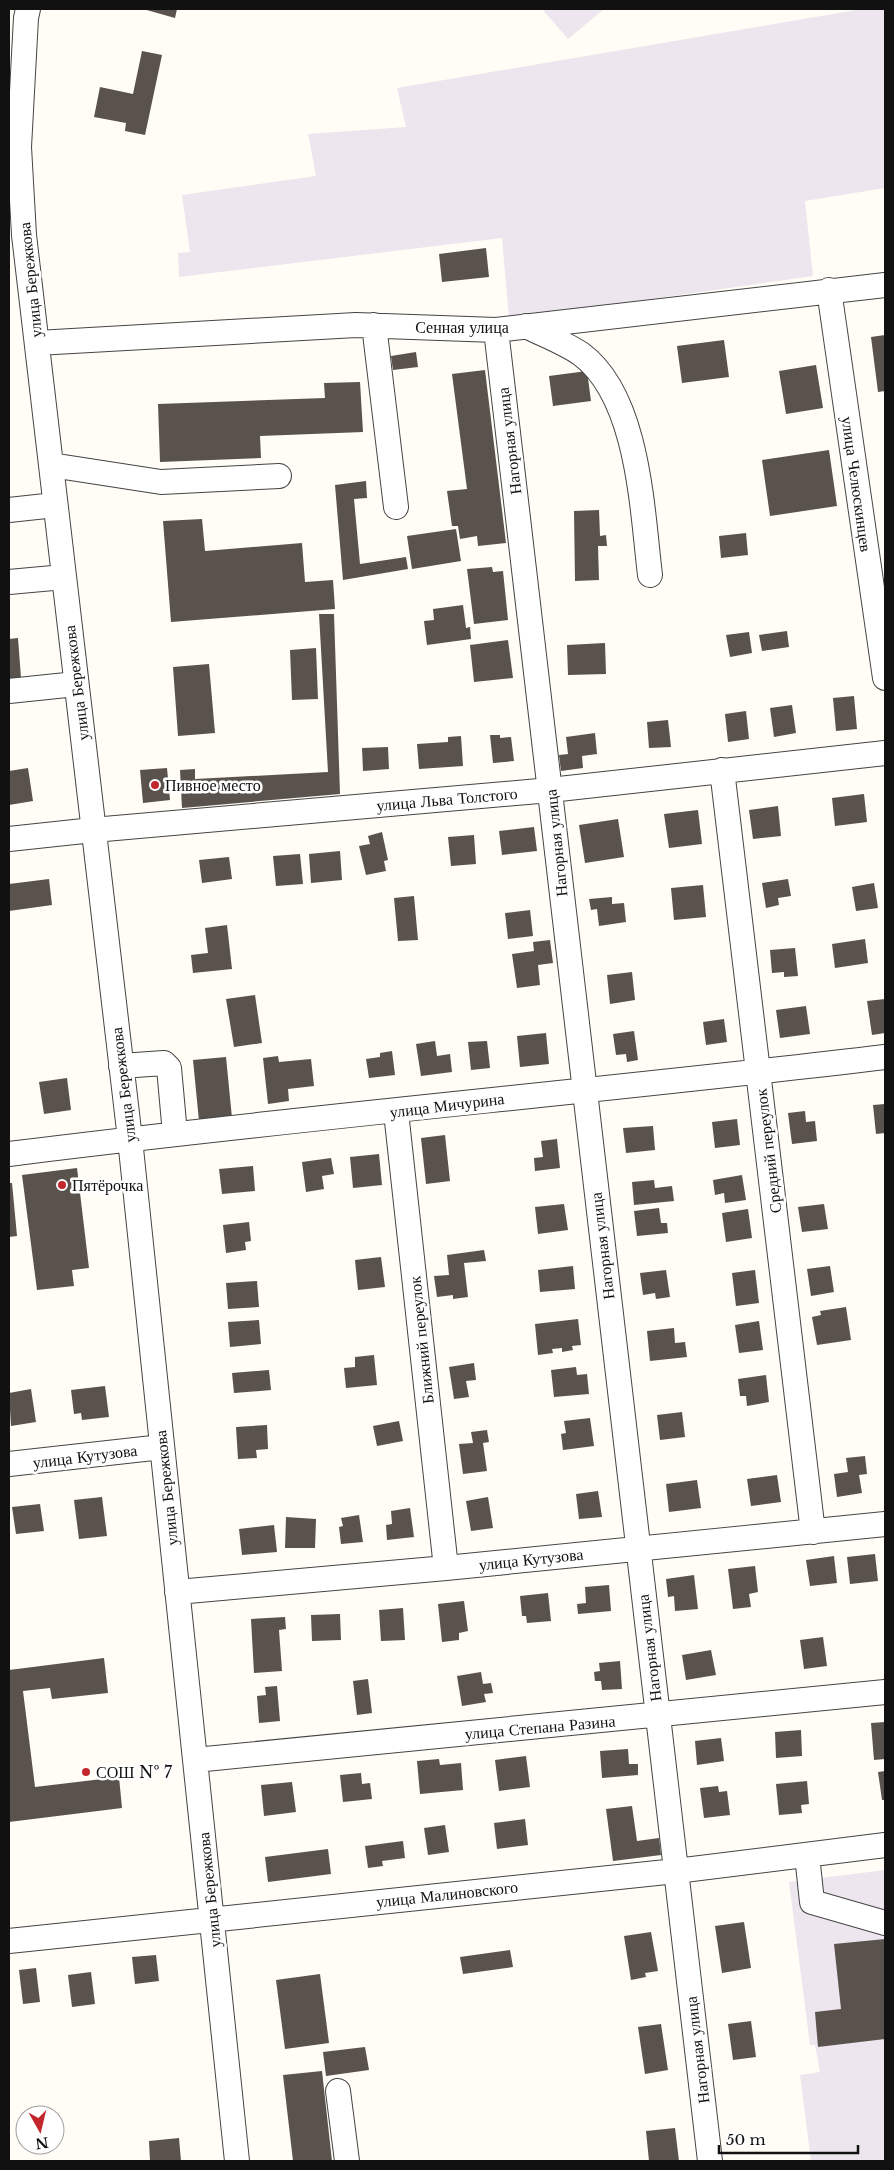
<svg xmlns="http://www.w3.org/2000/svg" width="894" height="2170" font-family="'Libre Baskerville',serif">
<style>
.industrial{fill:#eee6ef}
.building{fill:#5a524d}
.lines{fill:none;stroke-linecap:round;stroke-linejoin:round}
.minor-casing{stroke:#444;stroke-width:26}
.minor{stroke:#fff;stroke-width:24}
.poi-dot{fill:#c4262e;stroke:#fff;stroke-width:2}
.labels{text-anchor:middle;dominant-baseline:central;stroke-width:5;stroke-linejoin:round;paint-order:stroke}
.street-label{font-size:16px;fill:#111;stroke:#fff}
.poi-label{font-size:16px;fill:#111;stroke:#fff;text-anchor:start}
</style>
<rect width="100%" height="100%" fill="#fffdf5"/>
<path class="industrial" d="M 542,9 L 604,9 L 568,39 Z
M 862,9 L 885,9 L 885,188 L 805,201 L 813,276 L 509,319 L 502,238 L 179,277 L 178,253 L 190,252 L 182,195 L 316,176 L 308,134 L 406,127 L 397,88 Z
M 885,1870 L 885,2161 L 811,2161 L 800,2075 L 820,2072 L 815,2045 L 810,2045 L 789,1882 Z"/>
<path class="building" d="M 143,9 L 177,9 L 175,18 Z
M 142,51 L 162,55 L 145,135 L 125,131 L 126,123 L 94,117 L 100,87 L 133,94 Z
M 486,248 L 489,277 L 442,282 L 439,254 Z
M 885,335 L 885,391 L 878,392 L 871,337 Z
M 724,340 L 729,377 L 682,383 L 677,346 Z
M 416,352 L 418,367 L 393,370 L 391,356 Z
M 816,365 L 823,408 L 786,414 L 779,371 Z
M 485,370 L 506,543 L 478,546 L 477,536 L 460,539 L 458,526 L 452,526 L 447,491 L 467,489 L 452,374 Z
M 587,371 L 591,401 L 553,406 L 549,376 Z
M 360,382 L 363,432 L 260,436 L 261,458 L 160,462 L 158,404 L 325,398 L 324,383 Z
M 829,450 L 837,506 L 770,516 L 762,460 Z
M 366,481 L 367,498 L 354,499 L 360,564 L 406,557 L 408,569 L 343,580 L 335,485 Z
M 599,510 L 600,536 L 606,535 L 607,546 L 598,546 L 599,580 L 575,581 L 574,511 Z
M 202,519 L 205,551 L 302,543 L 305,582 L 333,580 L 335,609 L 171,622 L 163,521 Z
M 456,529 L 461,561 L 412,569 L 407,536 Z
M 746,533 L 748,555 L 721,558 L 719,536 Z
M 492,567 L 493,572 L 503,571 L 508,620 L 474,624 L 467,569 Z
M 463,605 L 466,628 L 470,627 L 471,639 L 427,645 L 424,621 L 434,620 L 433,609 Z
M 319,614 L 334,614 L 340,794 L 182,808 L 180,770 L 195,769 L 195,779 L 328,772 Z
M 787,631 L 789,647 L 762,651 L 759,635 Z
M 749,632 L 752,653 L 730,657 L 726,635 Z
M 18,638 L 21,678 L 9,679 L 9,639 Z
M 508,640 L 513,678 L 474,682 L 470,645 Z
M 605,643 L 606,674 L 568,675 L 567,645 Z
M 316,648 L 318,699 L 292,700 L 290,650 Z
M 209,664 L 215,733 L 178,736 L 173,667 Z
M 854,696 L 857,729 L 836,731 L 833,698 Z
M 792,705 L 796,733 L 774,737 L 770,708 Z
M 746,711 L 749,739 L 728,742 L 725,714 Z
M 668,720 L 671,747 L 649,748 L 647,722 Z
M 595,733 L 597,754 L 582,756 L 583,768 L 561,771 L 559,755 L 568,754 L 566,737 Z
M 490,735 L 500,735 L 500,738 L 511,737 L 514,761 L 493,763 Z
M 461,736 L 463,766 L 419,769 L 417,744 L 448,742 L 448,737 Z
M 388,747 L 389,769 L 363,771 L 362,748 Z
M 28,768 L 33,801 L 9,805 L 9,771 Z
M 167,768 L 170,800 L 143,803 L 140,770 Z
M 864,794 L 867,822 L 835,826 L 832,798 Z
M 778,806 L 781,836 L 753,839 L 749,810 Z
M 698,810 L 702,844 L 669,848 L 664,814 Z
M 618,819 L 624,857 L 585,863 L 579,825 Z
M 534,827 L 537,851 L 502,855 L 499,831 Z
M 382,832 L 388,860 L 384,861 L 386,871 L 366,875 L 359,846 L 370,844 L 368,836 Z
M 474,835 L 476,864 L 451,866 L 448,837 Z
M 340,851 L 342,880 L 311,883 L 309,854 Z
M 300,854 L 303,884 L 276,886 L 273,856 Z
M 229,857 L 232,879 L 202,883 L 199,860 Z
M 49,879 L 52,905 L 9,911 L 9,884 Z
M 788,879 L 791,896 L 778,898 L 779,905 L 766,908 L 762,883 Z
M 874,883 L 878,908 L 856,911 L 852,887 Z
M 703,885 L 706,917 L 674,920 L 671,888 Z
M 414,896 L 418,940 L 398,941 L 394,898 Z
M 612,897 L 612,904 L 624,903 L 626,922 L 599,926 L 597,909 L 591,910 L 589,899 Z
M 530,910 L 533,936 L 508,939 L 505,913 Z
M 227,925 L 232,969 L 193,973 L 191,955 L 208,953 L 205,928 Z
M 865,939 L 868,963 L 835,968 L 832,944 Z
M 550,940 L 553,963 L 538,965 L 540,985 L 517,988 L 512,954 L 534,951 L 533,942 Z
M 795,948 L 798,976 L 784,977 L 784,972 L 772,973 L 770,950 Z
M 632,972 L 635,1000 L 610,1004 L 607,975 Z
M 255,995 L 262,1043 L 234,1047 L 226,999 Z
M 885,999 L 885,1033 L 872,1035 L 867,1001 Z
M 806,1006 L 810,1034 L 780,1038 L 776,1010 Z
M 724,1019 L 727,1042 L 706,1045 L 703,1022 Z
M 634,1031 L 638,1060 L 627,1062 L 626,1054 L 616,1055 L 613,1034 Z
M 546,1033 L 549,1064 L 520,1067 L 517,1036 Z
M 435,1041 L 437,1056 L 450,1054 L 452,1072 L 421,1076 L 416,1044 Z
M 487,1041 L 490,1068 L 471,1070 L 468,1042 Z
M 392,1051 L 395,1075 L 369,1078 L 366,1059 L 380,1057 L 380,1053 Z
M 278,1056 L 279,1062 L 311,1059 L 314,1086 L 288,1089 L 289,1101 L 268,1104 L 263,1058 Z
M 226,1057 L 232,1118 L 199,1121 L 193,1060 Z
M 67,1078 L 71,1110 L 44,1114 L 39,1082 Z
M 885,1104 L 885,1133 L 876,1134 L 873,1105 Z
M 805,1111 L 806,1122 L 815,1121 L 817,1141 L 792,1144 L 788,1113 Z
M 737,1119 L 740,1145 L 715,1148 L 712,1122 Z
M 653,1126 L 655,1150 L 626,1153 L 623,1128 Z
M 445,1135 L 450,1181 L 426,1184 L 421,1138 Z
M 557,1139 L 560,1168 L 535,1171 L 534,1158 L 543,1157 L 541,1141 Z
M 379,1154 L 382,1185 L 353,1188 L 350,1157 Z
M 331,1158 L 334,1174 L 322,1176 L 324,1189 L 306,1192 L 302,1162 Z
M 253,1166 L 255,1191 L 222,1194 L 219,1169 Z
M 77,1168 L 89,1268 L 72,1270 L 74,1286 L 37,1290 L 22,1175 Z
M 742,1175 L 746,1200 L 725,1203 L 724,1193 L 715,1195 L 713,1180 Z
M 654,1180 L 655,1188 L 672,1186 L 674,1201 L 634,1205 L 632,1182 Z
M 9,1183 L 12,1183 L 17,1236 L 9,1237 Z
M 564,1204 L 568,1230 L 538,1234 L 535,1207 Z
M 824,1204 L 828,1229 L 802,1232 L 798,1207 Z
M 659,1208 L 661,1223 L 667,1223 L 668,1233 L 637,1236 L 634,1211 Z
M 748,1209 L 752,1238 L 726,1242 L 722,1213 Z
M 249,1222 L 251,1241 L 245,1242 L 246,1250 L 226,1253 L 223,1225 Z
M 484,1250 L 486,1261 L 464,1263 L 468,1297 L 453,1299 L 453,1295 L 437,1297 L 434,1276 L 449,1275 L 447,1255 Z
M 381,1257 L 385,1287 L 358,1290 L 355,1260 Z
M 573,1266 L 575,1289 L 540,1292 L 538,1270 Z
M 830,1266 L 834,1292 L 811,1296 L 807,1269 Z
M 666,1270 L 670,1297 L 656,1299 L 655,1293 L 643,1295 L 640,1273 Z
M 755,1270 L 759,1303 L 736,1306 L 732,1273 Z
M 257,1281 L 259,1307 L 228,1309 L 226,1283 Z
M 846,1307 L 851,1340 L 817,1345 L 812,1317 L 821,1315 L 820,1311 Z
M 578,1319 L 581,1345 L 572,1346 L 573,1350 L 562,1352 L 562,1348 L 552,1349 L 553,1353 L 538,1355 L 535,1324 Z
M 259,1320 L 261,1344 L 230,1347 L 228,1322 Z
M 759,1321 L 763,1350 L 739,1353 L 735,1325 Z
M 674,1328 L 675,1343 L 685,1342 L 687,1357 L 650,1361 L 647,1331 Z
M 374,1355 L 377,1385 L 346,1388 L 344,1368 L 355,1367 L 355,1357 Z
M 474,1363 L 476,1380 L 466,1381 L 469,1397 L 454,1399 L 449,1367 Z
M 576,1367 L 577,1375 L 587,1374 L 589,1394 L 554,1397 L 551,1370 Z
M 269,1370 L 271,1390 L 234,1393 L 232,1373 Z
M 766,1375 L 769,1402 L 747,1406 L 746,1396 L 740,1396 L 738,1379 Z
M 105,1386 L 109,1417 L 82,1420 L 81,1413 L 74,1414 L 71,1390 Z
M 31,1389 L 36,1422 L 11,1426 L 9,1393 Z
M 682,1412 L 685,1437 L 660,1440 L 657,1415 Z
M 590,1418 L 594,1446 L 563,1450 L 561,1434 L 566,1433 L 564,1421 Z
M 399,1421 L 403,1441 L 377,1446 L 373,1426 Z
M 267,1425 L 268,1449 L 256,1450 L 257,1458 L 238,1459 L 236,1427 Z
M 487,1430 L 489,1442 L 483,1443 L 487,1471 L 463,1474 L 459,1444 L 473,1443 L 471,1432 Z
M 865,1456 L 867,1474 L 859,1475 L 862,1493 L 837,1497 L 834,1474 L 848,1472 L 846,1458 Z
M 777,1475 L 781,1502 L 751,1506 L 747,1479 Z
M 697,1480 L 701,1508 L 669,1512 L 666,1484 Z
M 598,1491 L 602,1517 L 579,1519 L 576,1494 Z
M 102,1497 L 107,1536 L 79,1539 L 74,1500 Z
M 488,1497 L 493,1528 L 471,1531 L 466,1501 Z
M 40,1504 L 44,1531 L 16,1534 L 12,1507 Z
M 410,1508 L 414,1537 L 387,1540 L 386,1525 L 392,1524 L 391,1511 Z
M 359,1515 L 363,1542 L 341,1544 L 339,1527 L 343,1526 L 341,1518 Z
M 286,1517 L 316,1519 L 315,1548 L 285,1548 Z
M 274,1525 L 277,1552 L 242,1555 L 239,1529 Z
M 875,1554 L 878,1581 L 850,1584 L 847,1557 Z
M 834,1556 L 837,1583 L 810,1586 L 806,1560 Z
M 755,1566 L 758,1592 L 749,1594 L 751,1607 L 733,1609 L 728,1569 Z
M 694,1575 L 698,1609 L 675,1611 L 674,1596 L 668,1597 L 666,1579 Z
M 609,1585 L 611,1611 L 578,1614 L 577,1604 L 586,1603 L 585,1587 Z
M 548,1593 L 551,1621 L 527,1623 L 526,1616 L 522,1616 L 520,1596 Z
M 464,1601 L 468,1631 L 459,1633 L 459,1640 L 442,1642 L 438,1604 Z
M 403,1608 L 405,1640 L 381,1641 L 379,1610 Z
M 340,1614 L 341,1640 L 312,1641 L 311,1615 Z
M 285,1617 L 286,1629 L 279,1630 L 282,1671 L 254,1673 L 251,1619 Z
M 823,1637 L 827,1666 L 804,1669 L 800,1640 Z
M 711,1650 L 716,1675 L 686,1680 L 682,1655 Z
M 104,1658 L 108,1693 L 52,1699 L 50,1688 L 23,1691 L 35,1787 L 119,1777 L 122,1808 L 9,1822 L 9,1670 Z
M 620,1661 L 622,1689 L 602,1690 L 601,1681 L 595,1681 L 594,1672 L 600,1671 L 599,1663 Z
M 481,1672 L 483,1684 L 491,1683 L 493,1693 L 484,1694 L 486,1702 L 462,1706 L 457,1676 Z
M 368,1679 L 372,1713 L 357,1715 L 353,1681 Z
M 277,1686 L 280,1721 L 259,1723 L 257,1696 L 266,1695 L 265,1687 Z
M 885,1722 L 885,1759 L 874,1760 L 871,1723 Z
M 801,1730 L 802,1756 L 776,1758 L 775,1732 Z
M 721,1738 L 724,1761 L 697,1765 L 695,1741 Z
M 628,1749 L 629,1764 L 638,1764 L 638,1775 L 602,1778 L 600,1751 Z
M 526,1756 L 530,1787 L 499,1791 L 495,1760 Z
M 439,1759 L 440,1765 L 461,1763 L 463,1790 L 420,1794 L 417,1761 Z
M 885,1771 L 885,1800 L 882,1800 L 878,1772 Z
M 361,1773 L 362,1784 L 370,1783 L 372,1799 L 343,1802 L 340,1775 Z
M 807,1781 L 809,1804 L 801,1805 L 802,1813 L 779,1815 L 776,1784 Z
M 292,1782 L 296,1812 L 264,1816 L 261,1785 Z
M 718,1786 L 719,1792 L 727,1791 L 730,1815 L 704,1818 L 700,1788 Z
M 632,1806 L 637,1841 L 659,1838 L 661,1855 L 613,1861 L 606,1809 Z
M 525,1819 L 528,1845 L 497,1849 L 494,1823 Z
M 445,1825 L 449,1852 L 428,1855 L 424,1828 Z
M 403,1841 L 405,1858 L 382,1861 L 383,1866 L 368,1868 L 365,1846 Z
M 328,1849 L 331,1874 L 268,1882 L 265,1857 Z
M 744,1922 L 751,1968 L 722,1973 L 715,1926 Z
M 651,1932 L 658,1971 L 645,1973 L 646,1977 L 631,1980 L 624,1936 Z
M 885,1939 L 885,2039 L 818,2047 L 815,2012 L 841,2009 L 834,1944 Z
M 510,1950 L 513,1967 L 463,1974 L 460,1957 Z
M 156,1955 L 159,1981 L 135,1984 L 132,1957 Z
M 36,1968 L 40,2002 L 23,2004 L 19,1970 Z
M 91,1972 L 95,2004 L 72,2007 L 68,1975 Z
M 320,1974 L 329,2043 L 285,2049 L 276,1980 Z
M 751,2021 L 756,2057 L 733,2060 L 728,2024 Z
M 661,2024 L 668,2070 L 645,2074 L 638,2027 Z
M 365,2047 L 369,2070 L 326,2076 L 323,2052 Z
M 322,2071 L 332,2161 L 293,2161 L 283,2075 Z
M 675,2128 L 679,2161 L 649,2161 L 646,2131 Z
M 179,2138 L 181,2161 L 150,2161 L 149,2141 Z"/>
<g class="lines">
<defs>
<path id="minor" d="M 28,9 L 26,18 L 19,147 L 24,235 L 130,1139 L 237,2161
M 829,290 L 885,678
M 374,325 L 396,507
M 526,326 C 544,335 565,343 581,354 C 639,397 642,510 650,575
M 496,330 L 710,2161
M 37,343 L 356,325 L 496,330 L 885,285
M 51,465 L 161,482 L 279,476
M 9,510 L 55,505
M 9,582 L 64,577
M 9,691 L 76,684
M 722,770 L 813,1532
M 9,839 L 93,830 L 550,790 L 885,753
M 121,1066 L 164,1063 L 169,1068 L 175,1134
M 396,1112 L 446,1568
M 9,1154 C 300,1117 593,1092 885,1057
M 9,1464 L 162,1447
M 177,1592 L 446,1568 L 885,1524
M 195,1760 L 885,1692
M 807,1855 L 812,1902 L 885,1923
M 9,1941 L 676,1871 L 885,1845
M 338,2091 L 347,2161"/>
</defs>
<use href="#minor" class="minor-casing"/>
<use href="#minor" class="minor"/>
</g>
<g class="poi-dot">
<circle cx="155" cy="785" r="5"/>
<circle cx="62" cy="1185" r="5"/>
<circle cx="86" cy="1772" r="5"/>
</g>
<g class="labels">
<g class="street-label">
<text transform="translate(30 280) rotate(-96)">улица Бережкова</text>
<text x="462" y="327">Сенная улица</text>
<text transform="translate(509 441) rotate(-97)">Нагорная улица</text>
<text transform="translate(857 484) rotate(82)">улица Челюскинцев</text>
<text transform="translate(76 683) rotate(-97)">улица Бережкова</text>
<text transform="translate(447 799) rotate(-5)">улица Льва Толстого</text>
<text transform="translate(556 843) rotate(-96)">Нагорная улица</text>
<text transform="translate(123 1085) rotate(-97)">улица Бережкова</text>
<text transform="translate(447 1105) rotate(-7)">улица Мичурина</text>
<text transform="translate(768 1151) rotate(-97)">Средний переулок</text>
<text transform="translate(602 1246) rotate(-97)">Нагорная улица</text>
<text transform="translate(421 1340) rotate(-96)">Ближний переулок</text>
<text transform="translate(85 1456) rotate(-7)">улица Кутузова</text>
<text transform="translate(166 1488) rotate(-96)">улица Бережкова</text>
<text transform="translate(531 1559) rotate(-6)">улица Кутузова</text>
<text transform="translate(649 1648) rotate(-97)">Нагорная улица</text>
<text transform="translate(540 1727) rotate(-5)">улица Степана Разина</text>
<text transform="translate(209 1890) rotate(-96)">улица Бережкова</text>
<text transform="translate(447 1894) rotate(-6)">улица Малиновского</text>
<text transform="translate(697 2050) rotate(-97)">Нагорная улица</text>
</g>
<g class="poi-label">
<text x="165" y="785">Пивное место</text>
<text x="72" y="1185">Пятёрочка</text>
<text x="96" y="1772">СОШ № 7</text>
</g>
</g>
<rect width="894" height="2170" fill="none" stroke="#111111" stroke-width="20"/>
<g transform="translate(40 2130) rotate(172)"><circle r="24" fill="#ffffff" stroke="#a0a0a0"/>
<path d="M0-4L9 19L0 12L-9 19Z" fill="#c4262e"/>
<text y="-8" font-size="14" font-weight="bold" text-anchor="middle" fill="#111111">N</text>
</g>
<path d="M719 2145v8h139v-8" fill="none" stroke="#111111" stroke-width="2.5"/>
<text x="726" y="2145" font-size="15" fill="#111111" stroke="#ffffff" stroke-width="4" paint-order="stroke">50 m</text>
</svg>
